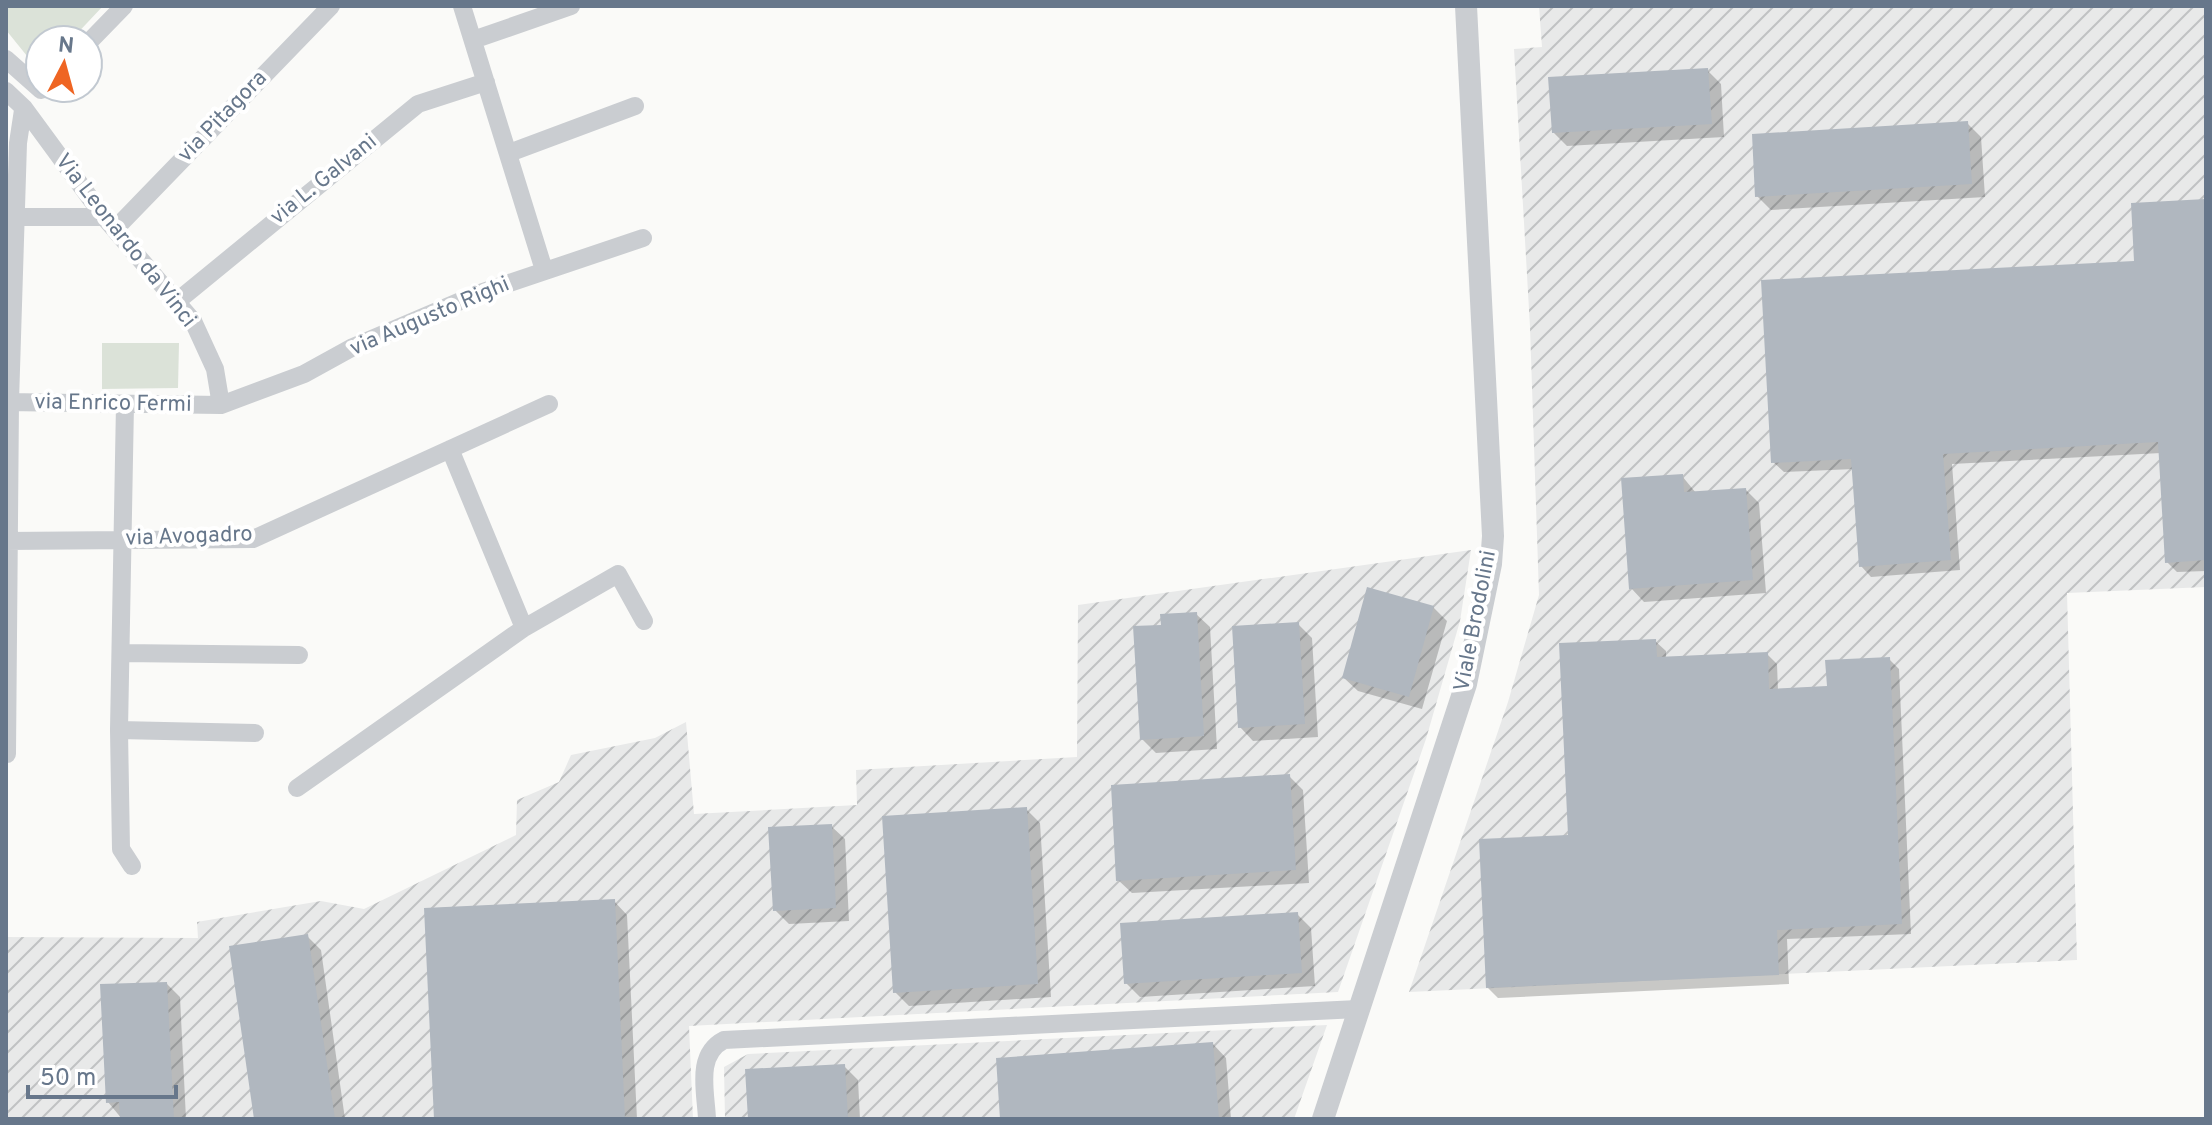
<svg xmlns="http://www.w3.org/2000/svg" width="2212" height="1125" font-family="Overpass,sans-serif">
<style>
.industrial{fill:url(#industrial-furrows)}
.park{fill:#dbe2d8}
.shadow{fill:#0003}
.building{fill:#b0b7bf}
.lines{fill:none;stroke-linecap:round;stroke-linejoin:round}
.minor{stroke:#cacdd1;stroke-width:18}
.tertiary{stroke:#cacdd1;stroke-width:22}
.labels{text-anchor:middle;dominant-baseline:central;stroke-width:8;stroke-linejoin:round;paint-order:stroke}
.street-label{font-size:22px;fill:#67778b;stroke:#fff}
</style>
<defs>
<pattern id="industrial-furrows" width="10" height="10" patternUnits="userSpaceOnUse" patternTransform="scale(2)"><rect width="10" height="10" fill="#e8e9e9"/><path d="M-1 1l2-2M0 10L10 0M9 11l2-2" fill="none" stroke="#c0c2c3"/></pattern>
</defs>
<rect width="100%" height="100%" fill="#fafaf8"/>
<path class="industrial" d="M 1539,6 L 2206,6 L 2206,587 L 2067,593 L 2077,960 L 1409,992 L 1508,702 L 1539,595 L 1530,327 L 1514,49 L 1542,47 Z
M 1471,550 L 1460,621 L 1426,739 L 1338,992 L 689,1026 L 693,1119 L 6,1119 L 6,937 L 198,938 L 197,922 L 321,901 L 364,909 L 516,835 L 517,800 L 559,782 L 571,755 L 655,738 L 686,722 L 694,814 L 857,805 L 856,770 L 1077,757 L 1078,605 Z
M 1327,1025 L 1294,1119 L 725,1119 L 724,1067 L 748,1054 Z"/>
<path class="park" d="M 6,6 L 103,6 L 71,40 L 40,40 L 40,72 L 6,30 Z
M 102,343 L 179,343 L 178,388 L 102,389 Z"/>
<path class="shadow" d="M 1707,70 L 1721,84 L 1724,137 L 1567,146 L 1553,132 Z
M 1967,123 L 1981,137 L 1985,197 L 1771,210 L 1757,196 Z
M 2206,201 L 2206,571 L 2177,572 L 2167,562 L 2161,453 L 1952,464 L 1960,570 L 1871,577 L 1861,566 L 1854,469 L 1784,472 L 1773,462 L 2136,263 Z
M 1682,476 L 1696,493 L 1746,490 L 1759,503 L 1766,593 L 1644,602 L 1631,588 Z
M 1433,607 L 1447,621 L 1422,709 L 1358,691 L 1344,678 Z
M 1196,614 L 1210,627 L 1217,749 L 1156,753 L 1142,739 L 1163,627 Z
M 1298,624 L 1312,638 L 1318,737 L 1253,741 L 1240,727 Z
M 1655,641 L 1666,651 L 1666,658 L 1767,654 L 1777,664 L 1778,691 L 1829,688 L 1889,659 L 1899,669 L 1911,934 L 1787,939 L 1789,984 L 1498,998 L 1488,988 L 1570,837 Z
M 1289,776 L 1303,790 L 1309,883 L 1132,893 L 1118,880 Z
M 1026,809 L 1040,823 L 1051,997 L 909,1006 L 895,992 Z
M 831,826 L 845,839 L 849,921 L 789,924 L 775,910 Z
M 614,901 L 627,915 L 637,1119 L 436,1119 Z
M 1297,914 L 1311,928 L 1315,986 L 1140,997 L 1126,983 Z
M 307,936 L 321,950 L 345,1119 L 256,1119 Z
M 167,984 L 180,997 L 186,1119 L 122,1119 L 108,1102 Z
M 1213,1044 L 1226,1058 L 1231,1119 L 1002,1119 Z
M 844,1066 L 858,1080 L 860,1119 L 750,1119 Z"/>
<path class="building" d="M 1708,68 L 1712,124 L 1552,133 L 1548,77 Z
M 1968,121 L 1972,184 L 1755,197 L 1752,134 Z
M 2206,199 L 2206,560 L 2165,563 L 2158,442 L 1943,454 L 1951,560 L 1859,567 L 1851,459 L 1771,463 L 1761,280 L 2134,261 L 2131,203 Z
M 1683,474 L 1684,492 L 1746,488 L 1753,580 L 1629,589 L 1621,478 Z
M 1367,587 L 1434,606 L 1409,697 L 1342,678 Z
M 1197,612 L 1204,736 L 1140,740 L 1133,626 L 1161,625 L 1160,614 Z
M 1299,622 L 1305,724 L 1238,728 L 1232,626 Z
M 1656,639 L 1657,657 L 1768,652 L 1769,689 L 1827,686 L 1825,660 L 1890,657 L 1902,924 L 1777,930 L 1779,975 L 1486,988 L 1479,839 L 1568,835 L 1559,643 Z
M 1290,774 L 1296,870 L 1116,881 L 1111,785 Z
M 1027,807 L 1038,984 L 893,993 L 882,816 Z
M 832,824 L 836,908 L 773,911 L 768,827 Z
M 615,899 L 625,1119 L 434,1119 L 424,908 Z
M 1298,912 L 1302,973 L 1124,984 L 1120,923 Z
M 308,934 L 335,1119 L 254,1119 L 229,946 Z
M 167,982 L 174,1119 L 120,1119 L 119,1102 L 106,1103 L 100,984 Z
M 1213,1042 L 1219,1119 L 1000,1119 L 996,1058 Z
M 845,1064 L 848,1119 L 748,1119 L 745,1069 Z"/>
<g class="lines">
<path class="minor" d="M 462,6 L 544,270
M 473,40 L 571,6
M 88,43 L 124,6
M 6,59 L 41,90
M 6,91 L 24,108 L 104,217 L 193,321 L 215,369 L 221,405
M 509,153 L 635,106
M 7,217 L 104,217
M 116,228 L 331,6
M 175,303 L 418,104 L 486,82
M 6,402 L 221,405 L 304,374 L 353,347 L 477,294 L 643,238
M 125,404 L 119,730 L 121,849 L 132,866
M 6,541 L 253,539 L 549,404
M 524,628 L 618,574 L 644,621
M 121,653 L 299,655
M 119,730 L 255,733
M 7,754 L 10,402 L 18,143 L 23,110
M 297,788 L 524,628 L 450,449
M 707,1119 C 706,1092 695,1055 724,1040 L 1358,1009"/>
<path class="tertiary" d="M 1323,1119 L 1466,684 L 1491,564 L 1493,536 L 1466,6"/>
</g>
<g class="labels">
<g class="street-label">
<text transform="translate(223 117) rotate(-46)">via Pitagora</text>
<text transform="translate(324 180) rotate(-39)">via L. Galvani</text>
<text transform="translate(125 241) rotate(52)">Via Leonardo da Vinci</text>
<text transform="translate(430 317) rotate(-23)">via Augusto Righi</text>
<text transform="translate(113 404) rotate(1)">via Enrico Fermi</text>
<text transform="translate(189 537) rotate(-2)">via Avogadro</text>
<text transform="translate(1476 621) rotate(-79)">Viale Brodolini</text>
</g>
</g>
<rect width="2212" height="1125" fill="none" stroke="#67778b" stroke-width="16"/>
<g transform="translate(64 64) rotate(6)"><circle r="38" fill="#ffffff" stroke="#c2c9d1" stroke-width="2"/>
<path d="M0-6L14 30L0 20L-14 30Z" fill="#ef6523"/>
<text y="-12" font-size="22" font-weight="bold" text-anchor="middle" fill="#67778b">N</text>
</g>
<path d="M28 1085v12h148v-12" fill="none" stroke="#67778b" stroke-width="4"/>
<text x="40" y="1085" font-size="24" fill="#67778b" stroke="#ffffff" stroke-width="6" paint-order="stroke">50 m</text>
</svg>
